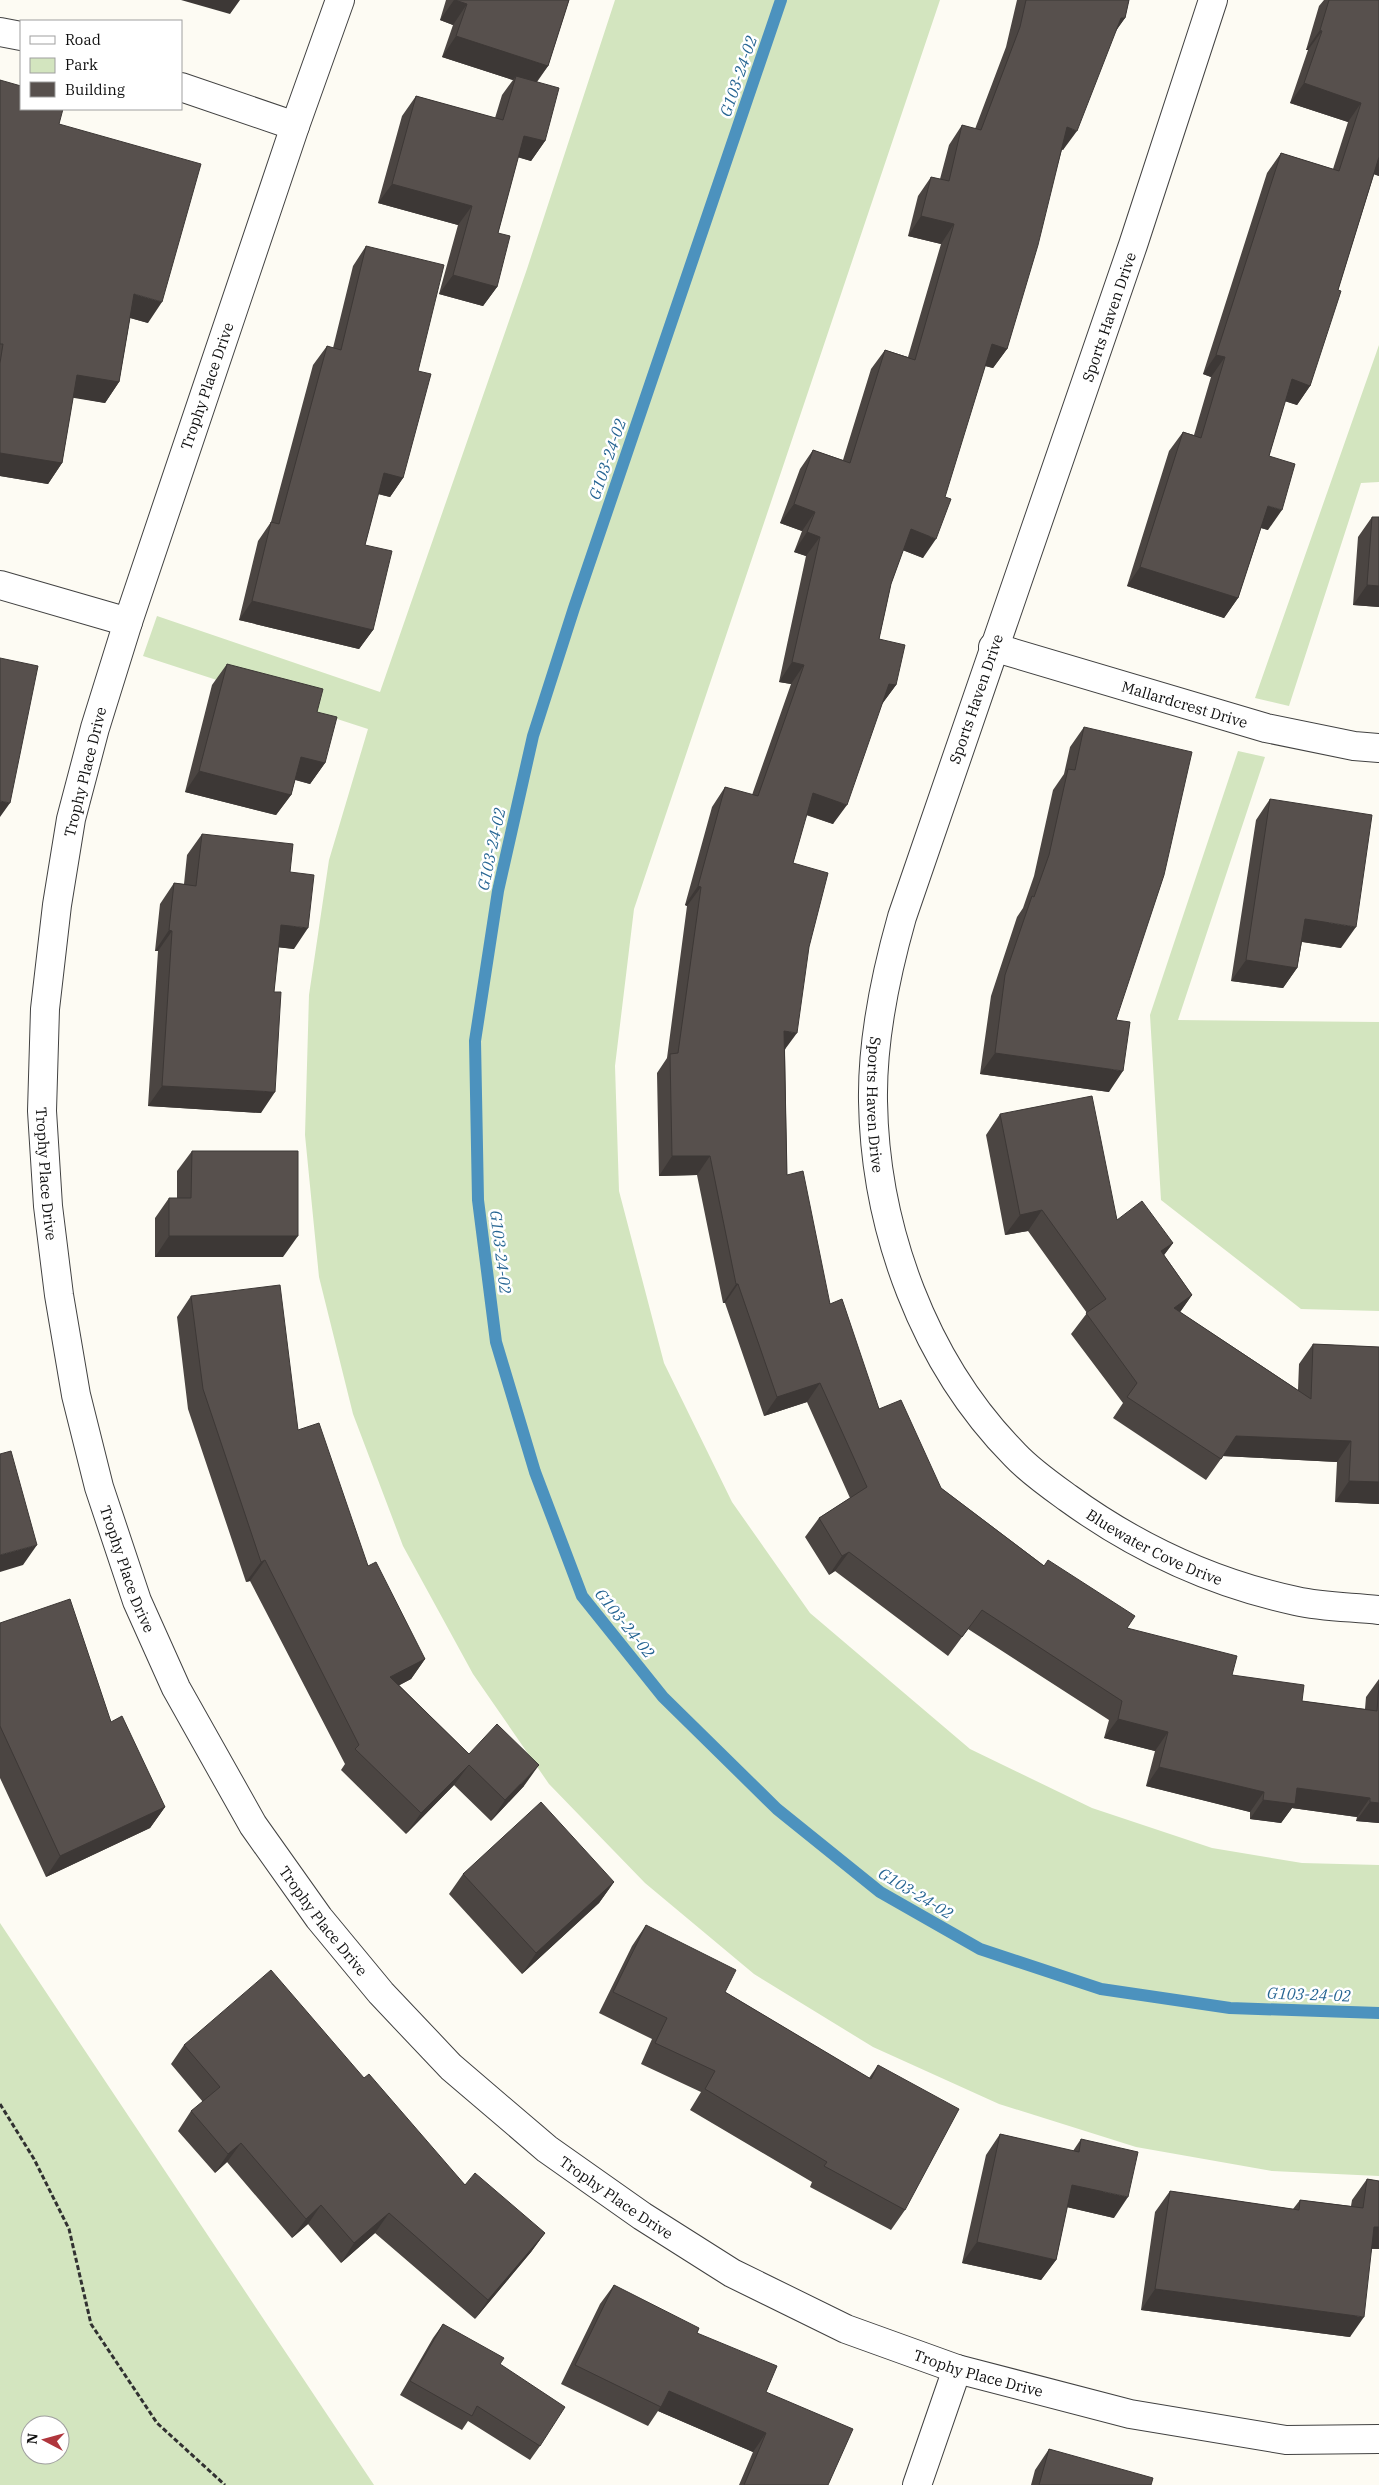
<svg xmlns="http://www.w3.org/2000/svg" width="1379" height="2485" font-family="'IBM Plex Serif',serif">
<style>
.green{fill:#d3e5bf;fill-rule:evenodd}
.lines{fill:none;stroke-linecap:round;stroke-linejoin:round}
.stream{stroke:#4c92be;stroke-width:12}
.street-casing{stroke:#424242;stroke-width:30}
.path{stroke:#313131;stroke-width:3;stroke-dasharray:5 2.5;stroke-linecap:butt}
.street{stroke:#fff;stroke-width:28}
.wall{fill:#4b4542}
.shaded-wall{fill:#3d3836}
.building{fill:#57504d;stroke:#3d3836}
.labels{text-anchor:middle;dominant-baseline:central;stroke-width:5;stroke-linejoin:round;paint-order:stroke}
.street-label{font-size:15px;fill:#0f0f0f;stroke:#fff}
.water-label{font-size:16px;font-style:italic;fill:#266593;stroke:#fff}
</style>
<rect width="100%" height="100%" fill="#fdfbf3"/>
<path class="green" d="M 615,0 L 940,0 L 634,909 L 615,1066 L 619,1191 L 664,1363 L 732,1502 L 810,1613 L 970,1749 L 1092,1808 L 1212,1848 L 1302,1863 L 1379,1865 L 1379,2176 L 1272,2171 L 1136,2147 L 999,2104 L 873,2047 L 754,1974 L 645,1883 L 549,1784 L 473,1674 L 403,1546 L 353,1414 L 319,1277 L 305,1135 L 309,995 L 329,860 L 368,729 L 143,656 L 157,616 L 380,692 L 527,269 Z
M 1379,345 L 1379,482 L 1361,483 L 1289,706 L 1255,698 Z
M 1238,751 L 1265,757 L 1178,1020 L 1379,1022 L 1379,1311 L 1301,1309 L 1161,1200 L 1150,1015 Z
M 0,1923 L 374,2485 L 0,2485 ZM 30,2425 L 60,2425 L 60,2455 L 30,2455 Z"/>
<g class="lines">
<path class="stream" d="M 781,0 L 574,608 L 533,736 L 498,891 L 475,1041 L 478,1200 L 496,1342 L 535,1472 L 582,1596 L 663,1697 L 777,1809 L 880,1892 L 980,1949 L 1101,1989 L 1230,2008 L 1379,2013"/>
<defs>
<g id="street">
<path id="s1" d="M 340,0 L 295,126 L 128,622 L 95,728 L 71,819 L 57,905 L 45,1009 L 42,1111 L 48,1206 L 59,1295 L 76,1395 L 99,1487 L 137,1601 L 176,1688 L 253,1825 L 319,1918 L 381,1993 L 451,2067 L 547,2149 L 642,2216 L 732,2273 L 846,2329 L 957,2369 L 1130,2414 L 1286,2440 L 1379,2439"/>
<path id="s2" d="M 1213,0 L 1133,245 L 902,917 C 885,977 872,1039 873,1101 C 875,1229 924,1363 1015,1455 C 1030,1471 1050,1485 1068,1498 C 1137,1548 1212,1583 1296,1601 C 1322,1607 1352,1607 1379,1610"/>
<path d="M 0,32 L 21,36"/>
<path d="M 181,87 L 295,126"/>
<path d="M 0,585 L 128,622"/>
<path id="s3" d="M 993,647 L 1266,728 L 1354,746 L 1379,748"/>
<path d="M 917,2485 L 957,2369"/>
</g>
</defs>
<use href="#street" class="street-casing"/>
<path class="path" d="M 0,2104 L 34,2159 L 69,2229 L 91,2324 L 157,2423 L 225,2485"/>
<use href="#street" class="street"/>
</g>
<path class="wall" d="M 446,0 L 569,0 L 548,66 L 537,82 L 545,141 L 531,161 L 518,157 L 498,233 L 497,287 L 483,306 L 439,294 L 458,225 L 378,203 L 402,116 L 416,96 L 495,118 L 502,95 L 513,80 L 442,57 L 453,25 L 440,20 Z
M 1017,0 L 1129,0 L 1125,18 L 1116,30 L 1063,150 L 1062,149 L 1007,349 L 993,368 L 985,366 L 923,558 L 903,550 L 891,584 L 879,639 L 896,685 L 882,704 L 833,824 L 806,815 L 793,863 L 809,947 L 785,1050 L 787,1175 L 830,1304 L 879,1409 L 941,1488 L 1127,1628 L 1232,1675 L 1302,1701 L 1365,1709 L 1366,1697 L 1379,1679 L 1379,1823 L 1356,1821 L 1357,1817 L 1292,1808 L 1281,1823 L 1250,1819 L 1250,1812 L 1146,1786 L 1155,1751 L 1104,1738 L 1109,1720 L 968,1629 L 948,1656 L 835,1571 L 829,1575 L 805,1537 L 819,1518 L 850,1498 L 807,1402 L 764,1416 L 725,1303 L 723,1303 L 697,1175 L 659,1176 L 657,1073 L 667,1058 L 687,906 L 685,905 L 712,807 L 725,787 L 752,795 L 791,684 L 779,682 L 806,556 L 794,552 L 802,531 L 780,523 L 800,469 L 813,450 L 843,460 L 871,369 L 885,350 L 908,357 L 941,244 L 908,236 L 918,196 L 931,177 L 940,179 L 949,145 L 962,125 L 975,129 L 1006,47 Z
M 1324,0 L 1379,0 L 1379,176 L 1374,174 L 1338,290 L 1310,386 L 1297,405 L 1285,401 L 1269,456 L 1268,530 L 1261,528 L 1238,598 L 1224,618 L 1127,586 L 1169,451 L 1183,432 L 1194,435 L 1211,377 L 1203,374 L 1267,173 L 1281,153 L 1333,169 L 1348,122 L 1290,103 L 1308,50 L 1306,50 L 1319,6 Z
M 0,80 L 59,124 L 148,323 L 130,318 L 119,382 L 105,403 L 73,397 L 62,463 L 48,484 L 0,476 Z
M 366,246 L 418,371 L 403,478 L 390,497 L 378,494 L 365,545 L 373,630 L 359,649 L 239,620 L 258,541 L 271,522 L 313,365 L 327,346 L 333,348 L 353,266 Z
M 1372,517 L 1379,517 L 1379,607 L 1353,605 L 1358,537 Z
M 227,664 L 317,712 L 325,763 L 310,784 L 295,780 L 291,795 L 276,815 L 185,792 L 212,685 Z
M 1084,727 L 1116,1020 L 1109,1092 L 980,1074 L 991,996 L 1017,917 L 1023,908 L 1034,876 L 1053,790 L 1064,774 L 1070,747 Z
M 1270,799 L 1341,948 L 1302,942 L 1297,968 L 1283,988 L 1231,981 L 1256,820 Z
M 202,834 L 290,872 L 294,949 L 278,947 L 261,1113 L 148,1106 L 158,951 L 155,951 L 160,904 L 174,883 L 184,884 L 187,855 Z
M 1000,1114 L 1117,1220 L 1173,1243 L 1164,1255 L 1192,1295 L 1180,1312 L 1298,1390 L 1299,1364 L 1313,1344 L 1379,1347 L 1379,1504 L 1335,1502 L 1337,1462 L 1223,1456 L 1206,1480 L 1113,1418 L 1123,1403 L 1071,1334 L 1087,1313 L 1028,1231 L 1005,1235 L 986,1135 Z
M 192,1151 L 283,1257 L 155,1257 L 155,1218 L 169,1198 L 177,1198 L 177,1171 Z
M 191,1296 L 298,1430 L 368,1566 L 425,1659 L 411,1679 L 399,1685 L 469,1754 L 524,1786 L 491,1821 L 454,1785 L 406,1834 L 341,1770 L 345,1764 L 250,1581 L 246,1582 L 188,1409 L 177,1317 Z
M 0,1623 L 111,1722 L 165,1807 L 150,1828 L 46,1877 L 0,1778 Z
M 463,1874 L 614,1882 L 599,1903 L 522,1974 L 449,1894 Z
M 646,1925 L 725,1992 L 869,2078 L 878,2065 L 905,2210 L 891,2230 L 810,2187 L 812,2182 L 690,2110 L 701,2092 L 641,2064 L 652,2039 L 599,2013 L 632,1946 Z
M 184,2045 L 364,2078 L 465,2185 L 545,2233 L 531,2252 L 475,2319 L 375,2233 L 341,2263 L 308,2224 L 292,2238 L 227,2162 L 215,2173 L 178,2131 L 191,2111 L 203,2102 L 171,2064 Z
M 1000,2134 L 1073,2151 L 1081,2139 L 1114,2218 L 1067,2207 L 1056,2260 L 1041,2280 L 962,2263 L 986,2155 Z
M 1367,2179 L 1379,2181 L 1379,2249 L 1372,2249 L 1350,2337 L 1141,2310 L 1155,2212 L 1170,2191 L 1293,2209 L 1300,2200 L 1351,2206 L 1352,2200 Z
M 614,2285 L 697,2333 L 766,2392 L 828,2485 L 739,2485 L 753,2452 L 658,2411 L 648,2426 L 561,2384 L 600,2304 Z
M 443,2324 L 500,2364 L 540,2446 L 530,2460 L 468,2421 L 462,2430 L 400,2395 L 433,2338 Z
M 1049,2449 L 1151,2485 L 1031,2485 L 1035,2470 Z"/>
<path class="shaded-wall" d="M 181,0 L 240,0 L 230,14 Z
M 454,0 L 467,4 L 453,25 L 440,20 Z
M 1121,18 L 1125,18 L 1111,38 Z
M 1320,30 L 1322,31 L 1308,50 L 1306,50 Z
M 456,36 L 548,66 L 533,86 L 516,76 L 513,80 L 442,57 Z
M 1304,83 L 1361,103 L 1348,122 L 1290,103 Z
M 1067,127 L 1077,131 L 1063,150 L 1054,146 Z
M 524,136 L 545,141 L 531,161 L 510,155 Z
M 1379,155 L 1379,176 L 1367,172 Z
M 392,184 L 472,206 L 458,225 L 378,203 Z
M 921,216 L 954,224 L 941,244 L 908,236 Z
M 453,275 L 497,287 L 483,306 L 439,294 Z
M 134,294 L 162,302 L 148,323 L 120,315 Z
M 992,344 L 1007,349 L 993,368 L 978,364 Z
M 1216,355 L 1225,357 L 1211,377 L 1203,374 Z
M 77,375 L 119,382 L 105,403 L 62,396 Z
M 1292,379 L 1310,386 L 1297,405 L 1278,399 Z
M 0,453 L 62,463 L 48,484 L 0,476 Z
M 384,473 L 403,478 L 390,497 L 371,492 Z
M 794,504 L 815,512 L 802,531 L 780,523 Z
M 1268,506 L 1282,510 L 1268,530 L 1254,526 Z
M 911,529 L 936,539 L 923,558 L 897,548 Z
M 807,532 L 820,537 L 806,556 L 794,552 Z
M 1140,567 L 1238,598 L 1224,618 L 1127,586 Z
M 1367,585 L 1379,586 L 1379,607 L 1353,605 Z
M 252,601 L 373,630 L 359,649 L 239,620 Z
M 792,662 L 804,665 L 791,684 L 779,682 Z
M 889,684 L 896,685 L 882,704 Z
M 301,757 L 325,763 L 310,784 L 286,777 Z
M 199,771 L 291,795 L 276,815 L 185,792 Z
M 813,793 L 847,805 L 833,824 L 799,812 Z
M 0,801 L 10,803 L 0,817 Z
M 698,886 L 701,887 L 687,906 L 685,905 Z
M 1305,919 L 1356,927 L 1341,948 L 1291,940 Z
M 281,925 L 308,928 L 294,949 L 266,946 Z
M 169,930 L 172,931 L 158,951 L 155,951 Z
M 1246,960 L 1297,968 L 1283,988 L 1231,981 Z
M 784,1031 L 797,1033 L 783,1052 Z
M 995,1053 L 1123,1071 L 1109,1092 L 980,1074 Z
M 162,1086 L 275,1092 L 261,1113 L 148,1106 Z
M 672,1156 L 710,1156 L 697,1175 L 659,1176 Z
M 1042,1210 L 1028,1231 L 1005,1235 L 1020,1215 Z
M 169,1236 L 298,1236 L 283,1257 L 155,1257 Z
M 1173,1243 L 1158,1263 L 1161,1251 Z
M 736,1284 L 738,1284 L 725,1303 L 723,1303 Z
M 1192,1295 L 1178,1315 L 1174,1308 Z
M 820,1383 L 807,1402 L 764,1416 L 777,1397 Z
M 1236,1436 L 1351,1441 L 1337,1462 L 1222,1456 Z
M 1349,1481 L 1379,1482 L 1379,1504 L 1335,1502 Z
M 37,1545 L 23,1565 L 0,1572 L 0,1555 Z
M 849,1552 L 835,1571 L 829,1575 L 842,1556 Z
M 265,1560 L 250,1581 L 246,1582 L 261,1562 Z
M 425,1659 L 411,1679 L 376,1698 L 390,1677 Z
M 1118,1719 L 1168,1732 L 1155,1751 L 1104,1738 Z
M 469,1765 L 454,1785 L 406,1834 L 421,1813 Z
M 539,1765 L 524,1786 L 491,1821 L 505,1800 Z
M 1159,1767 L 1264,1792 L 1250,1812 L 1146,1786 Z
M 1297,1788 L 1370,1798 L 1357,1817 L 1292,1808 L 1281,1823 L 1250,1819 L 1263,1800 Z
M 1370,1802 L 1379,1803 L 1379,1823 L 1356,1821 Z
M 165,1807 L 150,1828 L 46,1877 L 60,1856 Z
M 614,1882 L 599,1903 L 522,1974 L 536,1953 Z
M 241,2143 L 227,2162 L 215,2173 L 228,2154 Z
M 1072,2185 L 1128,2197 L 1114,2218 L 1058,2205 Z
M 321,2205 L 308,2224 L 292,2238 L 306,2219 Z
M 389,2213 L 375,2233 L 341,2263 L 354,2243 Z
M 1374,2227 L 1379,2227 L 1379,2249 L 1360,2247 Z
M 545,2233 L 531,2252 L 475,2319 L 488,2300 Z
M 977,2242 L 1056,2260 L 1041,2280 L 962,2263 Z
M 1155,2289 L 1364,2317 L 1350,2337 L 1141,2310 Z
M 669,2391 L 766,2433 L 753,2452 L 658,2411 Z"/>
<path class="building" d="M 455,0 L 569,0 L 548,66 L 456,36 L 467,4 Z
M 1026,0 L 1129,0 L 1125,18 L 1121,18 L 1077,131 L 1067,127 L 1038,245 L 1007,349 L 992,344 L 945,497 L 951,499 L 936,539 L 911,529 L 891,584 L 879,639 L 905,645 L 896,685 L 889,684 L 847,805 L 813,793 L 793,863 L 828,873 L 809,947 L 797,1033 L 784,1031 L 787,1175 L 803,1171 L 830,1304 L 842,1299 L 879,1409 L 901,1400 L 941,1488 L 1044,1566 L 1048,1560 L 1135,1616 L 1127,1628 L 1237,1656 L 1232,1675 L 1304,1685 L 1302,1701 L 1377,1711 L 1379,1684 L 1379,1803 L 1370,1802 L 1370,1798 L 1297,1788 L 1295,1804 L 1263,1800 L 1264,1792 L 1159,1767 L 1168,1732 L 1118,1719 L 1122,1701 L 982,1610 L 962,1637 L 849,1552 L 842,1556 L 819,1518 L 867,1487 L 820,1383 L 777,1397 L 738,1284 L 736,1284 L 710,1156 L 672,1156 L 670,1054 L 678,1053 L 701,887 L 698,886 L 725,787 L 758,796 L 804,665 L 792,662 L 820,537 L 807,532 L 815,512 L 794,504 L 813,450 L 850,463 L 885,350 L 915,360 L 954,224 L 921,216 L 931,177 L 949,181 L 962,125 L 981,130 L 1020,27 Z
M 1329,0 L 1379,0 L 1379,157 L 1338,290 L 1341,291 L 1310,386 L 1292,379 L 1269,456 L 1295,464 L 1282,510 L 1268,506 L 1238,598 L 1140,567 L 1183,432 L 1201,438 L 1225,357 L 1216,355 L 1281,153 L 1339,171 L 1361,103 L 1304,83 L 1322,31 L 1320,30 Z
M 516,76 L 559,88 L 545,141 L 524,136 L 498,233 L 510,236 L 497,287 L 453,275 L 472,206 L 392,184 L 416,96 L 503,120 Z
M 0,80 L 21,86 L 21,109 L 63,109 L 59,124 L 201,164 L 162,302 L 134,294 L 119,382 L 77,375 L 62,463 L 0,453 L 0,363 L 3,344 L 0,344 Z
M 366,246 L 444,265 L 418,371 L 431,374 L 403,478 L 384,473 L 365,545 L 392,551 L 373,630 L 252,601 L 271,522 L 279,524 L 327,346 L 341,350 Z
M 1372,517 L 1379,517 L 1379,586 L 1367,585 Z
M 0,658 L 38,666 L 10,803 L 0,801 Z
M 227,664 L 323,689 L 317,712 L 337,717 L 325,763 L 301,757 L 291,795 L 199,771 Z
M 1084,727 L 1192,752 L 1164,875 L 1116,1020 L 1130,1022 L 1123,1071 L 995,1053 L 1005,975 L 1032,896 L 1034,897 L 1049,855 L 1068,769 L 1075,770 Z
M 1270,799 L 1372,815 L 1356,927 L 1305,919 L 1297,968 L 1246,960 Z
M 202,834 L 293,844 L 290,872 L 314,875 L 308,928 L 281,925 L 274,992 L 281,992 L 275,1092 L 162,1086 L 172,931 L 169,930 L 174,883 L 196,886 Z
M 1092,1096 L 1117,1220 L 1142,1201 L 1173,1243 L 1161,1251 L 1192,1295 L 1174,1308 L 1311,1399 L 1313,1344 L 1379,1347 L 1379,1482 L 1349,1481 L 1351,1441 L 1236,1436 L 1221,1459 L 1127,1397 L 1137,1383 L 1086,1313 L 1106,1299 L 1042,1210 L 1020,1215 L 1000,1114 Z
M 192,1151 L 298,1151 L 298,1236 L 169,1236 L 169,1198 L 191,1198 Z
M 280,1285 L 298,1430 L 319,1423 L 368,1566 L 376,1562 L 425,1659 L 390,1677 L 469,1754 L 497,1724 L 539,1765 L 505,1800 L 469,1765 L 421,1813 L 355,1749 L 359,1745 L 265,1560 L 261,1562 L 203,1389 L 191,1296 Z
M 11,1451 L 37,1545 L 0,1555 L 0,1454 Z
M 70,1599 L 111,1722 L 122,1716 L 165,1807 L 60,1856 L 0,1726 L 0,1623 Z
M 541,1802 L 614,1882 L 536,1953 L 463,1874 Z
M 646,1925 L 736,1970 L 725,1992 L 871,2079 L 878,2065 L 959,2109 L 905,2210 L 824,2166 L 827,2162 L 705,2089 L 715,2071 L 655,2043 L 667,2018 L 613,1992 Z
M 271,1970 L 364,2078 L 369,2074 L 465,2185 L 475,2173 L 545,2233 L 488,2300 L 389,2213 L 354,2243 L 321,2205 L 306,2219 L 241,2143 L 228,2154 L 191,2111 L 220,2087 L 184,2045 Z
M 1000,2134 L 1079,2152 L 1081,2139 L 1138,2152 L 1128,2197 L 1072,2185 L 1056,2260 L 977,2242 Z
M 1367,2179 L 1379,2181 L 1379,2227 L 1374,2227 L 1364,2317 L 1155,2289 L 1170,2191 L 1299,2210 L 1300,2200 L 1363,2208 Z
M 614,2285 L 699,2328 L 697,2333 L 777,2366 L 766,2392 L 853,2429 L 828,2485 L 744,2485 L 766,2433 L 669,2391 L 661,2407 L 575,2365 Z
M 443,2324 L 504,2358 L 500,2364 L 565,2407 L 540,2446 L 477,2406 L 472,2416 L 410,2381 Z
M 1049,2449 L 1153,2478 L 1151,2485 L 1039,2485 Z"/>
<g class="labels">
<g class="street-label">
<text transform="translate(1109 317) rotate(-71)">Sports Haven Drive</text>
<text transform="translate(207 386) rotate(-71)">Trophy Place Drive</text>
<text transform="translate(976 699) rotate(-71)">Sports Haven Drive</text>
<text stroke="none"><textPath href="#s3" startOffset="200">Mallardcrest Drive</textPath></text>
<text transform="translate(85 772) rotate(-76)">Trophy Place Drive</text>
<text stroke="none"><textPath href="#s2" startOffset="1159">Sports Haven Drive</textPath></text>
<text stroke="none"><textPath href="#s1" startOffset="1219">Trophy Place Drive</textPath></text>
<text stroke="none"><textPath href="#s2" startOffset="1714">Bluewater Cove Drive</textPath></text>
<text stroke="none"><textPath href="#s1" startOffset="1624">Trophy Place Drive</textPath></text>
<text stroke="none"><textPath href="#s1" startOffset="2029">Trophy Place Drive</textPath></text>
<text stroke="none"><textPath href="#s1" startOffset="2434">Trophy Place Drive</textPath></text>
<text stroke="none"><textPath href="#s1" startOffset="2839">Trophy Place Drive</textPath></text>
</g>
<g class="water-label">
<text transform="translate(738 76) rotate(-71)">G103-24-02</text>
<text transform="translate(607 459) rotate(-71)">G103-24-02</text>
<text transform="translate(491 849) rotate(-78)">G103-24-02</text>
<text transform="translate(501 1252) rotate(83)">G103-24-02</text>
<text transform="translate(625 1623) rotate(51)">G103-24-02</text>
<text transform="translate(916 1893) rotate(31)">G103-24-02</text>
<text transform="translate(1309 1994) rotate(2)">G103-24-02</text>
</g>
</g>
<rect x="20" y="20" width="162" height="90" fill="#ffffff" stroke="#9f9f9f"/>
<rect x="30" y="36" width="25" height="8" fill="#ffffff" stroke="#9f9f9f"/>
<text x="65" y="45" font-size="15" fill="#0f0f0f">Road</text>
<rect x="30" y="58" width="25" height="15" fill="#d3e5bf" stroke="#9f9f9f"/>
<text x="65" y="70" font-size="15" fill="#0f0f0f">Park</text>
<rect x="30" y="82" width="25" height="15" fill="#57504d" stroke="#9f9f9f"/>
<text x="65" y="95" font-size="15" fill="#0f0f0f">Building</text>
<g transform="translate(45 2440) rotate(276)"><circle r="24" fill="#ffffff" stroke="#9f9f9f"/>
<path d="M0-4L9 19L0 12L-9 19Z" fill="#b0363d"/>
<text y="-8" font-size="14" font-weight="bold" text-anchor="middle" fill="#0f0f0f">N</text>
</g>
</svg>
